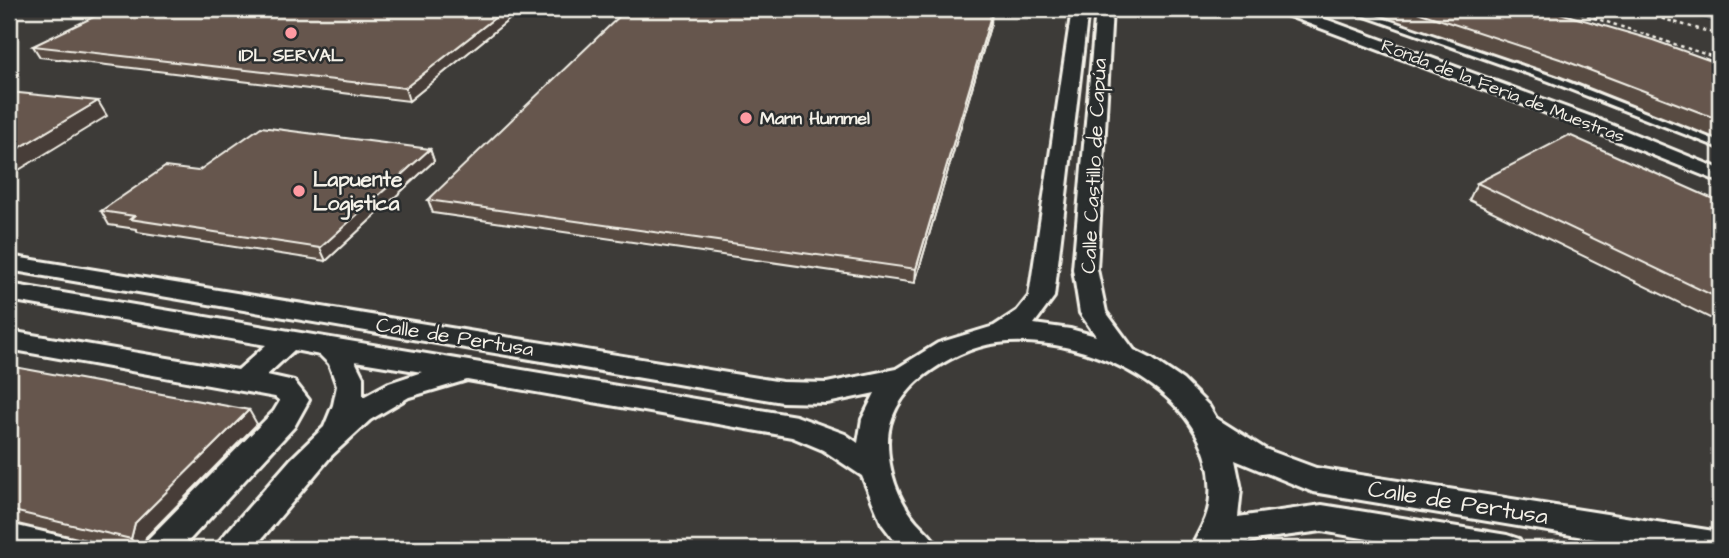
<svg xmlns="http://www.w3.org/2000/svg" width="1729" height="558" font-family="'Architects Daughter',sans-serif">
<style>
.built{fill:#3c3a38}
.lines{fill:none;stroke-linecap:round;stroke-linejoin:round}
.service-casing{stroke:#f4f1e8;stroke-width:6}
.minor-casing{stroke:#f4f1e8;stroke-width:6}
.path{stroke:#f4f1e8;stroke-width:2.5;stroke-dasharray:3.5 3.5;stroke-linecap:butt}
.service{fill:#2a2d2e;fill-rule:evenodd}
.minor{fill:#2a2d2e;fill-rule:evenodd}
.rail-casing{stroke:#f4f1e8;stroke-width:5}
.rail{stroke:#2a2d2e;stroke-width:3.5;stroke-dasharray:11;stroke-linecap:butt}
.wall{fill:#584b43;stroke:#f4f1e8;stroke-width:2}
.shaded-wall{fill:#473d37;stroke:#f4f1e8;stroke-width:2}
.building{fill:#66574e;stroke:#f4f1e8;stroke-width:2}
.poi-dot{fill:#ff9aa2;stroke:#2a2d2e;stroke-width:2.5}
.labels{text-anchor:middle;dominant-baseline:central;stroke-width:5;stroke-linejoin:round;paint-order:stroke}
.far-poi-label{font-size:18px;font-weight:bold;fill:#f4f1e8;stroke:#2a2d2e}
.far-street-label{font-size:18px;fill:#f4f1e8;stroke:#2a2d2e}
.street-label{font-size:21px;fill:#f4f1e8;stroke:#2a2d2e}
.poi-label{font-size:21px;font-weight:bold;fill:#f4f1e8;stroke:#2a2d2e;text-anchor:start}
.near-street-label{font-size:24px;fill:#f4f1e8;stroke:#2a2d2e}
</style>
<rect width="100%" height="100%" fill="#2a2d2e"/>
<filter id="ink" filterUnits="userSpaceOnUse"><feTurbulence type="fractalNoise" baseFrequency=".0143" numOctaves="2"/><feDisplacementMap in="SourceGraphic" scale="14" xChannelSelector="R" yChannelSelector="G"/><feConvolveMatrix kernelMatrix="1 2 1 2 8 2 1 2 1" color-interpolation-filters="sRGB"/></filter>
<g filter="url(#ink)">
<path class="built" d="M 9,9 L 1654,9 L 1720,24 L 1720,549 L 9,549 Z"/>
<g class="lines">
<defs>
<path id="service" d="M 1345,9 L 1356,9 L 1555,77 L 1720,142 L 1720,148 L 1549,81 Z"/>
<path id="minor" d="M 1072,9 L 1088,9 L 1054,297 L 1034,324 L 1070,329 L 1096,336 L 1080,313 L 1073,269 L 1096,9 L 1112,9 L 1097,269 L 1106,312 L 1134,350 L 1152,359 L 1183,380 L 1209,406 L 1216,418 L 1265,449 L 1316,468 L 1720,532 L 1720,549 L 1655,549 L 1313,492 L 1235,460 L 1241,489 L 1238,517 L 1322,505 L 1507,535 L 1519,539 L 1524,549 L 1426,549 L 1322,531 L 1261,539 L 1225,549 L 1191,549 C 1197,534 1206,523 1209,506 C 1226,397 1088,332 998,343 C 972,346 945,360 925,375 C 904,392 888,414 888,442 C 888,470 898,500 916,521 C 925,531 934,537 939,549 L 901,549 L 882,524 L 862,476 L 823,450 L 792,437 L 467,380 L 409,397 L 370,420 L 331,456 L 253,549 L 217,549 L 221,539 L 291,459 L 324,427 L 333,405 L 337,386 L 329,364 L 320,355 L 294,350 L 267,375 L 294,381 L 309,400 L 294,427 L 181,549 L 144,549 L 148,539 L 274,411 L 280,401 L 275,397 L 9,349 L 9,331 L 238,370 L 266,345 L 9,300 L 9,284 L 796,416 L 845,434 L 858,443 L 862,419 L 875,393 L 827,403 L 782,402 L 9,270 L 9,256 L 782,382 L 827,383 L 896,369 L 938,343 L 994,326 L 1017,311 L 1029,296 ZM 355,361 L 422,372 L 389,383 L 363,397 L 363,377 Z
M 1276,9 L 1298,9 L 1592,117 L 1720,169 L 1720,182 L 1578,125 L 1278,12 Z
M 9,524 L 73,539 L 78,549 L 9,549 Z"/>
</defs>
<use href="#service" class="service-casing"/>
<use href="#minor" class="minor-casing"/>
<path class="path" d="M 1567,9 L 1720,59
M 1628,9 L 1720,35"/>
<use href="#service" class="service"/>
<use href="#minor" class="minor"/>
<defs>
<path id="rail" d="M 1680,9 L 1720,20"/>
</defs>
<use href="#rail" class="rail-casing"/>
<use href="#rail" class="rail"/>
</g>
<path class="wall" d="M 522,9 L 409,101 L 40,57 L 33,46 Z
M 1361,9 L 1546,9 L 1720,64 L 1720,140 L 1556,75 Z
M 991,23 L 915,283 L 433,213 L 428,200 Z
M 430,149 L 434,161 L 326,261 L 138,232 L 136,229 L 109,225 L 101,211 L 198,171 Z
M 1477,183 L 1720,202 L 1720,323 L 1469,200 Z
M 9,366 L 257,424 L 146,537 L 143,549 L 125,549 L 9,522 Z"/>
<path class="shaded-wall" d="M 506,9 L 522,9 L 409,101 L 405,88 Z
M 992,12 L 991,23 L 915,283 L 916,269 Z
M 98,101 L 107,116 L 9,176 L 9,154 Z
M 430,149 L 434,161 L 326,261 L 320,248 Z
M 249,410 L 257,424 L 146,537 L 143,549 L 139,549 L 131,539 L 135,523 Z"/>
<path class="building" d="M 110,9 L 506,9 L 405,88 L 33,46 Z
M 627,9 L 954,9 L 992,12 L 916,269 L 428,200 Z
M 1408,9 L 1546,9 L 1653,40 L 1720,64 L 1720,120 L 1563,60 Z
M 9,92 L 98,101 L 9,154 Z
M 261,127 L 430,149 L 320,248 L 130,219 L 134,216 L 101,211 L 165,167 L 198,171 Z
M 1569,135 L 1720,202 L 1720,299 L 1477,183 Z
M 9,366 L 249,410 L 135,523 L 131,539 L 9,510 Z"/>
</g>
<g class="poi-dot">
<circle cx="291" cy="33" r="7"/>
<circle cx="746" cy="118" r="7"/>
<circle cx="299" cy="191" r="7"/>
</g>
<g class="labels">
<g class="far-poi-label">
<text x="291" y="55">IDL SERVAL</text>
<text x="760" y="118" text-anchor="start">Mann Hummel</text>
</g>
<g class="far-street-label">
<text transform="translate(1503 91) rotate(21)">Ronda de la Feria de Muestras</text>
</g>
<g class="street-label">
<text transform="translate(1094 166) rotate(-87)">Calle Castillo de Capúa</text>
<text transform="translate(455 337) rotate(9)">Calle de Pertusa</text>
</g>
<g class="poi-label">
<text x="313" y="179">Lapuente<tspan x="313" dy="24">Logistica</tspan></text>
</g>
<g class="near-street-label">
<text transform="translate(1458 503) rotate(9)">Calle de Pertusa</text>
</g>
</g>
<rect width="1729" height="558" fill="none" stroke="#2a2d2e" stroke-width="35"/>
<rect x="18" y="18" width="1694" height="523" fill="none" stroke="#f4f1e8" stroke-width="2.5" filter="url(#ink)"/>
</svg>
